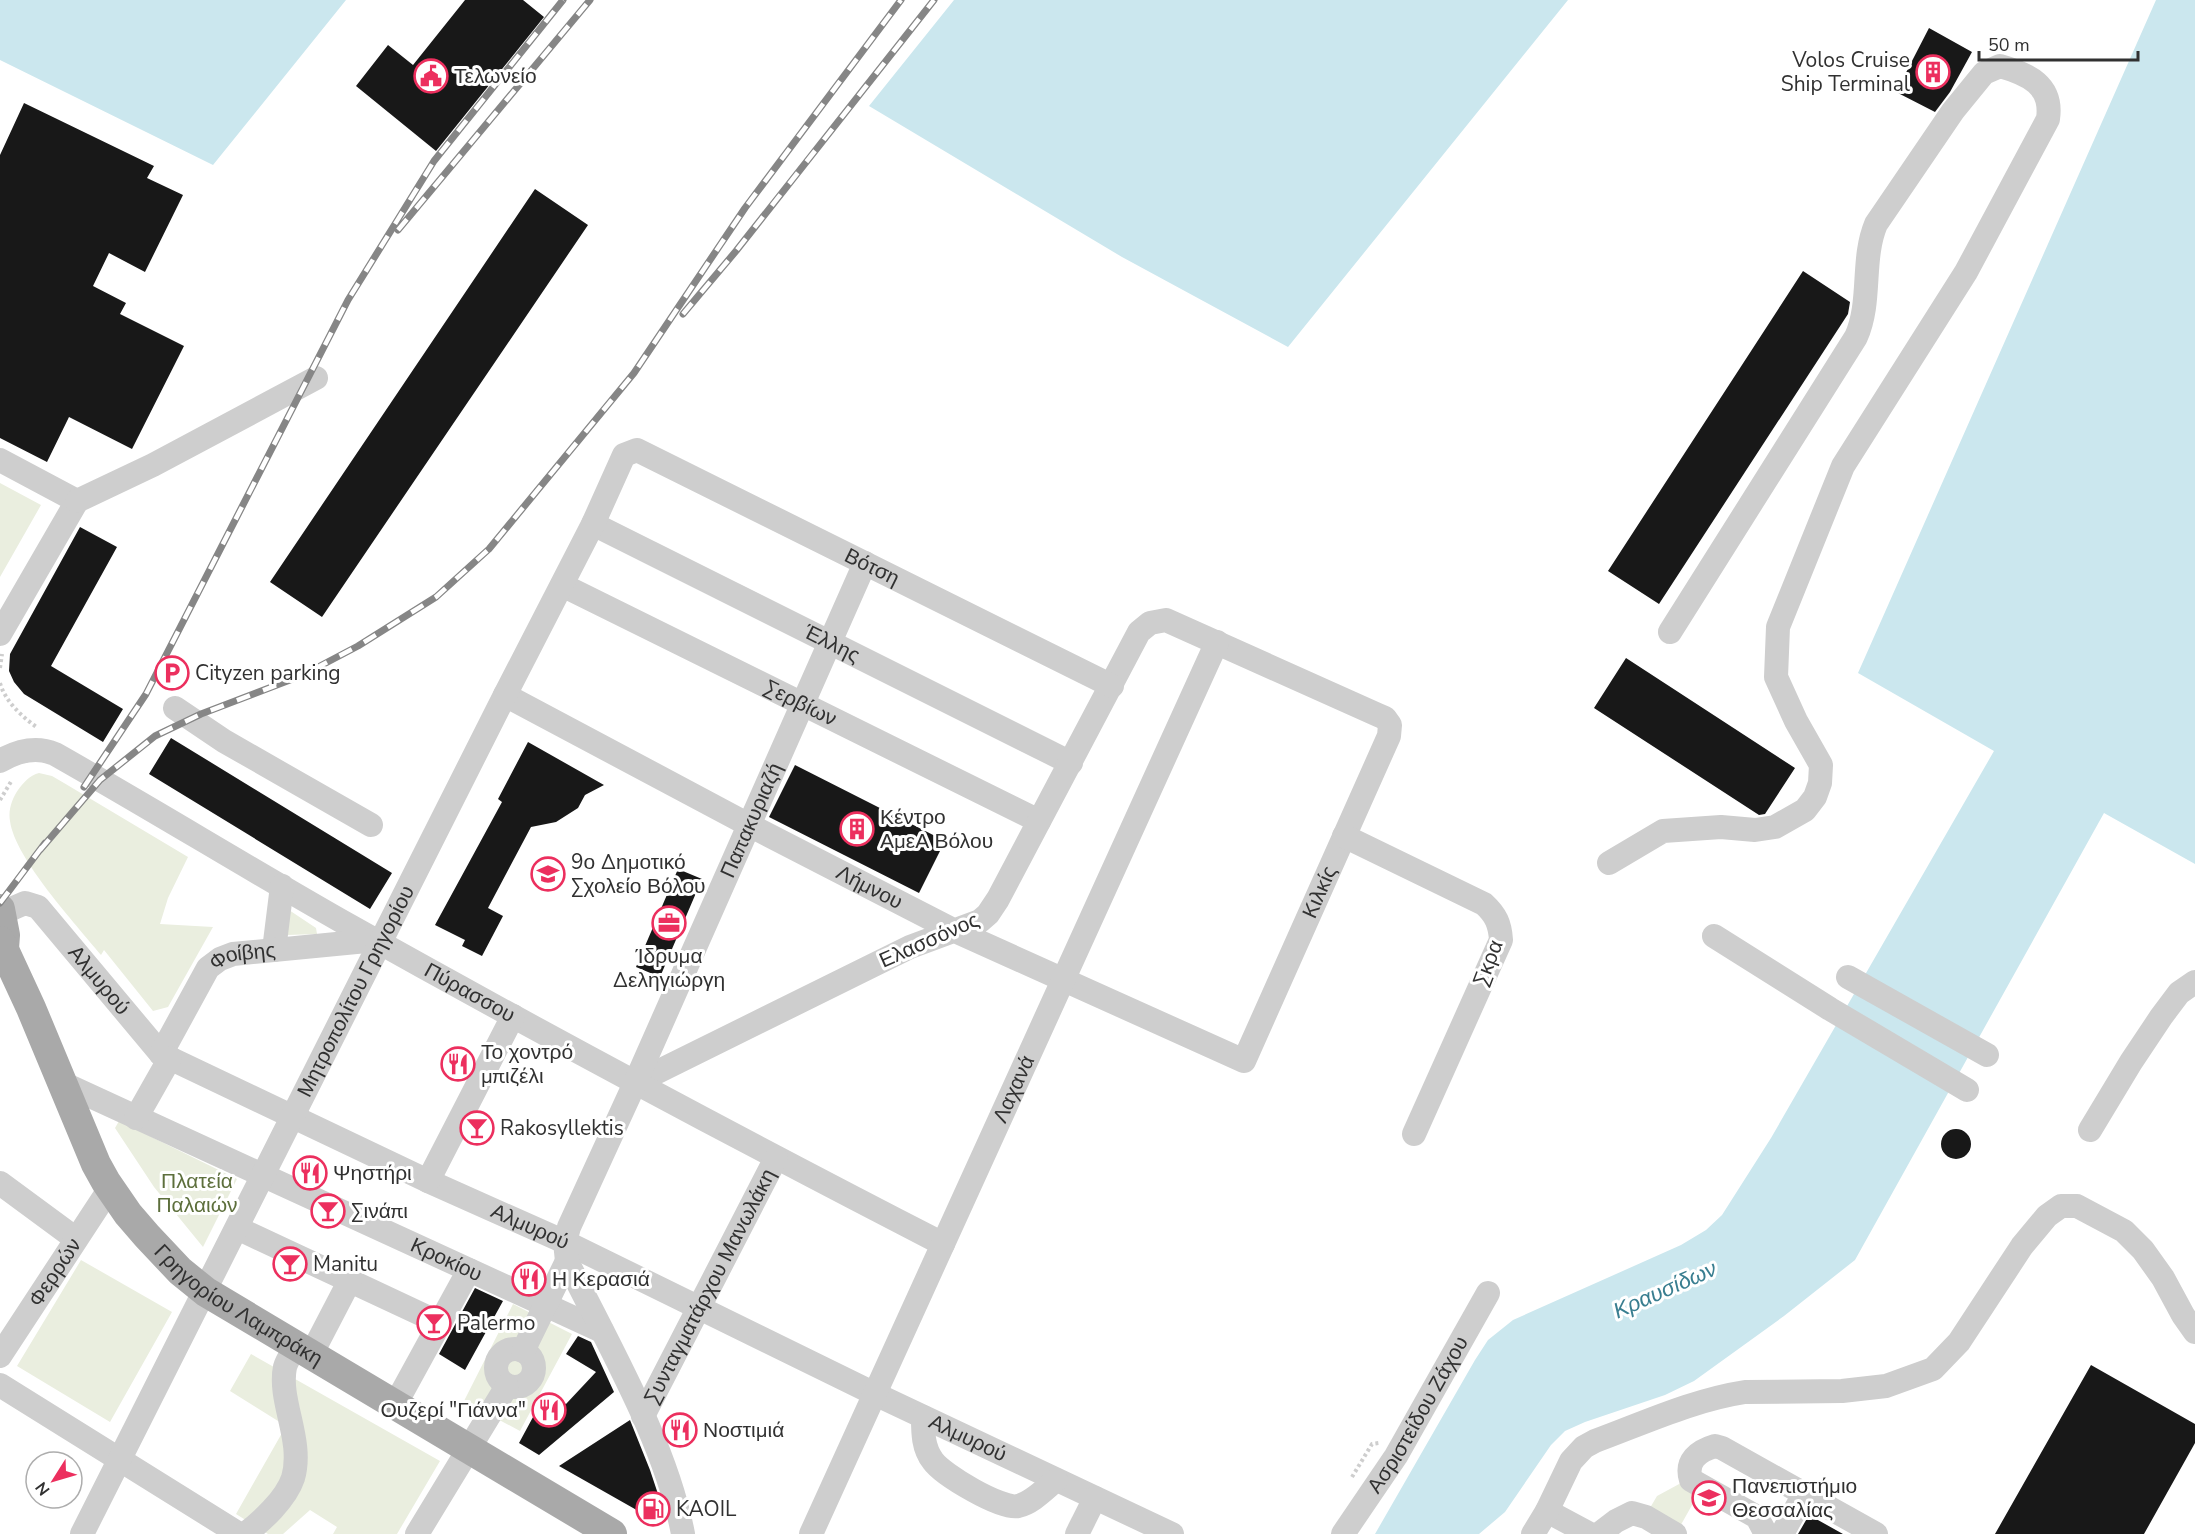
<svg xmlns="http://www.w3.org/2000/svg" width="2195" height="1534" font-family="'Nunito Sans',sans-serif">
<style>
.green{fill:#eaeedf}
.water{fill:#cbe7ee}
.building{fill:#181818}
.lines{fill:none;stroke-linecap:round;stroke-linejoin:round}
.path{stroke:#cecece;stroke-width:4;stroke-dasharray:3 3;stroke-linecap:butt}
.minor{stroke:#cecece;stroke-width:24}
.major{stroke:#a9a9a9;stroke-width:30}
.rail-casing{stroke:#868686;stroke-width:7}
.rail{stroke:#fff;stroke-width:4.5;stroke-dasharray:14;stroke-linecap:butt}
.labels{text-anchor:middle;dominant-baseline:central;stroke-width:6;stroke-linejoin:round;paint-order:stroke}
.poi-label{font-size:21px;fill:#313131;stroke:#fff;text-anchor:start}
.street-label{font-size:21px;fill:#313131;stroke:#fff}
.park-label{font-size:21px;fill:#5d6f3c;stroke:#fff}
.water-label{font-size:22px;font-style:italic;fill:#397e90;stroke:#fff}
</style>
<rect width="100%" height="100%" fill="#fff"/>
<path class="green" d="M 0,483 L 41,505 L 0,577 Z
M 39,773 L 52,776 L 64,783 L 188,857 L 168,898 L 160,924 L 213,927 L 168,1007 L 153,1011 L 104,950 L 101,955 C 76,924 15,859 10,821 C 8,810 12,799 18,790 C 24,782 30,775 39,773 Z
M 289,910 L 316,928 L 317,934 L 287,935 Z
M 119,1121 L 237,1179 L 203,1247 L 154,1187 L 115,1128 Z
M 81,1260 L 172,1312 L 110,1422 L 17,1366 Z
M 513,1304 L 572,1334 L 520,1431 L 464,1401 Z
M 251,1354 L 440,1461 L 397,1534 L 333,1534 L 337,1527 L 310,1510 L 283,1534 L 268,1534 L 236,1514 L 286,1426 L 230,1391 Z
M 1681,1483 L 1696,1498 L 1678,1530 L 1647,1513 L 1657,1496 Z"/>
<path class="water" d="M 0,0 L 346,0 L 213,165 L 0,60 Z
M 954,0 L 1568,0 L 1288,347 L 1122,257 L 869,106 Z
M 2156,0 L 2195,0 L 2195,864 L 2104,813 L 1855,1260 L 1784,1316 L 1694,1381 L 1665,1395 L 1585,1422 L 1565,1431 L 1551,1445 L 1505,1512 L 1479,1534 L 1375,1534 L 1475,1360 L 1488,1340 L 1513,1320 L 1681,1245 L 1706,1230 L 1722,1215 L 1771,1138 L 1994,751 L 1858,673 Z"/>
<path class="building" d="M 465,0 L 523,0 L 544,17 L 436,151 L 356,86 L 388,45 L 413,65 Z
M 1929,28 L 1972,52 L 1950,92 L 1935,112 L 1896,92 Z
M 24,103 L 154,166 L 147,178 L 183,195 L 145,272 L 109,253 L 93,286 L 126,303 L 120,314 L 184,346 L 132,449 L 69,417 L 47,462 L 0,438 L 0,155 Z
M 535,189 L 588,225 L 322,617 L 270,582 Z
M 1803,271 L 1850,302 L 1848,314 L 1659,604 L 1608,571 Z
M 80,527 L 117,547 L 51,666 L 123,709 L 103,742 L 24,694 L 14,682 L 9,671 L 10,654 Z
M 1626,658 L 1795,768 L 1765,814 L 1759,815 L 1594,708 Z
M 171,738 L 392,873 L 370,909 L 149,774 Z
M 528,742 L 604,785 L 585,795 L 578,808 L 556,822 L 531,827 L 488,908 L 503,916 L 482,956 L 462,946 L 465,940 L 435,925 L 502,802 L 498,799 Z
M 795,765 L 945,841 L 919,893 L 769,817 Z
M 678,869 L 702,879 L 660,977 L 636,967 Z
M1941 1144a15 15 0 1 1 30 0a15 15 0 1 1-30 0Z
M 475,1288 L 503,1301 L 465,1370 L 439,1354 Z
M 578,1336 L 591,1342 L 614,1392 L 539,1455 L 519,1443 L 546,1393 L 566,1404 L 596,1372 L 566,1354 Z
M 2091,1365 L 2195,1424 L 2195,1443 L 2144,1534 L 1995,1534 Z
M 630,1420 L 650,1470 L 661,1503 L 664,1516 L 656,1521 L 559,1466 Z
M 1809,1515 L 1843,1534 L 1798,1534 Z"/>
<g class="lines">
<path class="path" d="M 0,668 L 2,654
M 0,683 C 5,701 22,717 38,728
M 0,800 L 12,780
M 1352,1477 L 1372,1444 L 1379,1443"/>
<g class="minor">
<path d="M 0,460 L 77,501 L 0,634"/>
<path d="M 77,501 L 153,465 L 316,378"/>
<path id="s1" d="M 593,524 L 1071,763"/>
<path id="s2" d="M 562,585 L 1039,821"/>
<path id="s3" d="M 505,695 L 749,825 L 953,930 L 1244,1061 L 1389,736 L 1390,725 L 1385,718 L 1378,715 L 1166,620 L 1150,623 L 1139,632 L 998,899 L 988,914 L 980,921 L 910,947 L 635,1083"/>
<path d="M 175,708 L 224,741 L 371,825"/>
<path id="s4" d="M 0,761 C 17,751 36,746 55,754 C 154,810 251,870 350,926 C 546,1036 743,1141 943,1244"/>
<path d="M 1344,836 L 1484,904 C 1496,915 1500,924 1501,940 L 1414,1134"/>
<path d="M 1609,863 L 1663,831 L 1721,827 L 1755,830 L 1775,827 L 1805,810 L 1815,797 L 1820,783 L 1821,765 L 1796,721 L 1776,677 L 1778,627 L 1843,466 L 1966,272 L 2048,119 C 2053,85 2028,74 2000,66 L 1984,73 L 1953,111 L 1876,224 C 1861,260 1872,301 1856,337 L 1670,632"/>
<path id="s5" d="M 2,913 L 25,903 L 38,907 L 161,1054 L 428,1181 L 565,1242 L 875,1394 L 1172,1534"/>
<path d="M 1714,936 L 1830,1009 L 1967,1090"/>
<path d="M 274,950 L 282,886"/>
<path d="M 1848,977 L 1987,1055"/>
<path id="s6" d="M 161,1054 L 208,968 L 220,959 L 233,954 L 377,940"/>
<path id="s7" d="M 62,1083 L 602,1331"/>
<path d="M 136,1118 L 170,1058"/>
<path d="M 2090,1130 L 2131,1062 L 2161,1017 L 2179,993 L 2195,982"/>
<path d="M 428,1181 L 513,1016"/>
<path d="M 0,1183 L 76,1239"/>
<path d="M 237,1228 L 440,1323"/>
<circle cx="515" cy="1368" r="19"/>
<path d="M 523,1351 L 567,1261"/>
<path d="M 311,1355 L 350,1280"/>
<path id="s8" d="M 0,1356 L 110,1188"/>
<path d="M 0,1385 L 239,1534"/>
<path d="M 395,1405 L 469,1270"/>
<path id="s9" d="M 643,1416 L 776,1158"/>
<path d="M 923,1417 C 923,1433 923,1448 933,1461 C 943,1475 1002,1510 1018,1506 C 1032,1503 1045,1489 1056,1480"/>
<path d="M 1547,1511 L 1590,1534"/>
<path id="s10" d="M 82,1534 L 505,695 L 593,524 L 624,455 L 637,450 L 1112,686"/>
<path d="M 245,1534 C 262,1521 286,1499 293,1478 C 304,1440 278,1401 285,1367 C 287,1360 292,1353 296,1346"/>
<path d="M 417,1534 L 507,1386"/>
<path id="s11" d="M 683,1534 C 666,1443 608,1345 567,1261 L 565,1242 L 569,1227 L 635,1083 L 865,563"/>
<path id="s12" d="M 811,1534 L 1217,642"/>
<path d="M 1077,1534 L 1095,1498"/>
<path id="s13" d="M 1343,1534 L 1396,1456 L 1488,1293"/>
<path d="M 1533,1534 L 1547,1511 L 1571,1461 L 1584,1447 L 1595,1441 C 1644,1423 1693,1400 1745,1392 L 1842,1391 L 1886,1386 L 1933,1369 L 1959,1342 L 2022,1246 L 2047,1216 L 2061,1206 L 2077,1206 L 2124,1231 L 2143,1250 L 2163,1278 L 2183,1315 L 2195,1332"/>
<path d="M 1599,1534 L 1616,1521 L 1632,1513 L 1646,1517 L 1675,1534"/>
<path d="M 1766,1534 L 1757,1517 L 1691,1480 C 1685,1461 1698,1451 1715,1446 L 1722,1448 L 1876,1534"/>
<path d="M 1782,1534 L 1804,1494"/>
</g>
<g class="major">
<path d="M 0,909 L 5,935 L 4,948"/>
<path id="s14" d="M 0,941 L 31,1008 L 96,1164 L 106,1182 L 128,1214 L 147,1236 L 180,1271 L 206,1292 L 612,1534"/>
</g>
<defs>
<path id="rail" d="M 398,230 L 590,0
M 683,314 L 736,251 L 934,0
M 84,787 L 146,694 L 348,300 L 434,161 L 563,0
M 40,850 L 100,780 L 155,736 L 201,714 L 303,675 L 358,646 L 436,597 L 489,549 L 634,373 L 745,208 L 901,0
M 0,903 L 45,843"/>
</defs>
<use href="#rail" class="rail-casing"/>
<use href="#rail" class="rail"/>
</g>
<defs>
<symbol id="building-ring" viewBox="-11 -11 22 22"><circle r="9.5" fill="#fff" stroke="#ec2f5e" stroke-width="1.5"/><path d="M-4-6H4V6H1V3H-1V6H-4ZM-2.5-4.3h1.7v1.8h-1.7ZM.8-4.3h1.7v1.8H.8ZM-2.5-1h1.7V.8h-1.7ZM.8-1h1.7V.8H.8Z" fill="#ec2f5e"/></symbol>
<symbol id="civic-ring" viewBox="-11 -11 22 22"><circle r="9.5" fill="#fff" stroke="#ec2f5e" stroke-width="1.5"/><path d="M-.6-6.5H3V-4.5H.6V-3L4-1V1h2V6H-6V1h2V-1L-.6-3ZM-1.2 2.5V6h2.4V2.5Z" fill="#ec2f5e"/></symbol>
<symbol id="parking-ring" viewBox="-11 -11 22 22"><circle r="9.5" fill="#fff" stroke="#ec2f5e" stroke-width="1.5"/><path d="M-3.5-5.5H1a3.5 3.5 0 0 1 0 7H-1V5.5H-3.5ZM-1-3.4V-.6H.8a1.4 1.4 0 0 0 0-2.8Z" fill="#ec2f5e"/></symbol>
<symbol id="school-ring" viewBox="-11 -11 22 22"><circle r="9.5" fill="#fff" stroke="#ec2f5e" stroke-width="1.5"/><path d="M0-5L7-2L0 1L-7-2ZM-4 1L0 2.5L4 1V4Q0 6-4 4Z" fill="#ec2f5e"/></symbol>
<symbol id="office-ring" viewBox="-11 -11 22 22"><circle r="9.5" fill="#fff" stroke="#ec2f5e" stroke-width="1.5"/><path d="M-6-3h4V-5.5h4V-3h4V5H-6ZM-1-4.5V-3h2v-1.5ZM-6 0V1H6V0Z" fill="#ec2f5e"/></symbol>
<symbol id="restaurant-ring" viewBox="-11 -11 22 22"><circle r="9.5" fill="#fff" stroke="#ec2f5e" stroke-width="1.5"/><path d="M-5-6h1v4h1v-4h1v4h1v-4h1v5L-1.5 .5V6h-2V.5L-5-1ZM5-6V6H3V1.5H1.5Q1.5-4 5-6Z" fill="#ec2f5e"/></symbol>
<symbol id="bar-ring" viewBox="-11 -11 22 22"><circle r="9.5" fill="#fff" stroke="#ec2f5e" stroke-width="1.5"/><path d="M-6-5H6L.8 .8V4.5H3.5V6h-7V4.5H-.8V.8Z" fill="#ec2f5e"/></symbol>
<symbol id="university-ring" viewBox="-11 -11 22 22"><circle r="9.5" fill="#fff" stroke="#ec2f5e" stroke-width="1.5"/><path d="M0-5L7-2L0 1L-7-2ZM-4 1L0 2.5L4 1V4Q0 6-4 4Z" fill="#ec2f5e"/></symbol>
<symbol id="fuel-ring" viewBox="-11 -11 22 22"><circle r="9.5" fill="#fff" stroke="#ec2f5e" stroke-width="1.5"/><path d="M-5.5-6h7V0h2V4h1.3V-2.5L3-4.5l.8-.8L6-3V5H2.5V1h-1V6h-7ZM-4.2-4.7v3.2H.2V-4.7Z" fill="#ec2f5e"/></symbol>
</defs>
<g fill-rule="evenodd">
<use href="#building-ring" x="1914" y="53" width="38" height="38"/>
<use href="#civic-ring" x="412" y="57" width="38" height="38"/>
<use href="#parking-ring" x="153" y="654" width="38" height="38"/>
<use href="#building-ring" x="838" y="810" width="38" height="38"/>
<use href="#school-ring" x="529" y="855" width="38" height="38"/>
<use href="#office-ring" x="650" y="904" width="38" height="38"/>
<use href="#restaurant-ring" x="439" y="1045" width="38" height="38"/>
<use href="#bar-ring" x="458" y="1109" width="38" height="38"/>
<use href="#restaurant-ring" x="291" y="1154" width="38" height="38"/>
<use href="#bar-ring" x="309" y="1192" width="38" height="38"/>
<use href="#bar-ring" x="271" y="1245" width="38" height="38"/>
<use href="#restaurant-ring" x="510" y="1260" width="38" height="38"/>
<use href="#bar-ring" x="415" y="1304" width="38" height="38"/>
<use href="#restaurant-ring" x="530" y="1391" width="38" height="38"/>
<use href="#restaurant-ring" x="661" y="1411" width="38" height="38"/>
<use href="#university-ring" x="1690" y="1479" width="38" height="38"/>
<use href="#fuel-ring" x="634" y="1490" width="38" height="38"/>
</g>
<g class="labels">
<g class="poi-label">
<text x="1910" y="60" text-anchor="end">Volos Cruise<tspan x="1910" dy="24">Ship Terminal</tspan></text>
<text x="454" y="76">Τελωνείο</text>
<text x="195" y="673">Cityzen parking</text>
<text x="880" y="817">Κέντρο<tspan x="880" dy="24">ΑμεΑ Βόλου</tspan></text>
<text x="571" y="862">9ο Δημοτικό<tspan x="571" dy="24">Σχολείο Βόλου</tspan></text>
<text x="669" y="956" text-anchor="middle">Ίδρυμα<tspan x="669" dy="24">Δεληγιώργη</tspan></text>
<text x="481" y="1052">Το χοντρό<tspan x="481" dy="24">μπιζέλι</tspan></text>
<text x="500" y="1128">Rakosyllektis</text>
<text x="333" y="1173">Ψηστήρι</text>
<text x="351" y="1211">Σινάπι</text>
<text x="313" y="1264">Manitu</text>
<text x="552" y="1279">Η Κερασιά</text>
<text x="457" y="1323">Palermo</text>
<text x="526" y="1410" text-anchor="end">Ουζερί "Γιάννα"</text>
<text x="703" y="1430">Νοστιμιά</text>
<text x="1732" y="1486">Πανεπιστήμιο<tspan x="1732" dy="24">Θεσσαλίας</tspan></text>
<text x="676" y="1509">KAOIL</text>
</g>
<g class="street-label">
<text stroke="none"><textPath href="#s10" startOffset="1484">Βότση</textPath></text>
<text stroke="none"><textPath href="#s1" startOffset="267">Έλλης</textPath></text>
<text stroke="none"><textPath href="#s2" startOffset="266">Σερβίων</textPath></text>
<text stroke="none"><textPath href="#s11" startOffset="778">Παπακυριαζή</textPath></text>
<text stroke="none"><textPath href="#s3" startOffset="412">Λήμνου</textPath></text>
<text stroke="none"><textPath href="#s3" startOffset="1010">Κιλκίς</textPath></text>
<text transform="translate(929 940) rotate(-24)">Ελασσόνος</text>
<text stroke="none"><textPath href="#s6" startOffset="136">Φοίβης</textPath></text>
<text transform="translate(1488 963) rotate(-69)">Σκρα</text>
<text stroke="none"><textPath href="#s5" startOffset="134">Αλμυρού</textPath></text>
<text stroke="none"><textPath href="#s10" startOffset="608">Μητροπολίτου Γρηγορίου</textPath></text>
<text stroke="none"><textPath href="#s4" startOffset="536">Πύρασσου</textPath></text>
<text stroke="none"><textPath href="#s12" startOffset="489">Λαχανά</textPath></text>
<text stroke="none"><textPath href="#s5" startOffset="638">Αλμυρού</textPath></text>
<text stroke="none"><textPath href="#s7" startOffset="423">Κροκίου</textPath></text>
<text stroke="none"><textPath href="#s8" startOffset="100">Φερρών</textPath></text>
<text stroke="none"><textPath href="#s9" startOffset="146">Συνταγματάρχου Μανωλάκη</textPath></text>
<text stroke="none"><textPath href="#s14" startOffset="447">Γρηγορίου Λαμπράκη</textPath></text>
<text stroke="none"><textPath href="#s13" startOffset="141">Ασριστείδου Ζάχου</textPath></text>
<text stroke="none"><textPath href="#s5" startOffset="1124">Αλμυρού</textPath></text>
</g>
<g class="park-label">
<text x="197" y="1181">Πλατεία<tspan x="197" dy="24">Παλαιών</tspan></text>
</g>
<g class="water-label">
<text transform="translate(1665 1290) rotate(-24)">Κραυσίδων</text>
</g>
</g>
<g transform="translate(54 1480) rotate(233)"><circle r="28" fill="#ffffff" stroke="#adadad" stroke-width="1.5"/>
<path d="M0-4.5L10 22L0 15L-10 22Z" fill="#ec2f5e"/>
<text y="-9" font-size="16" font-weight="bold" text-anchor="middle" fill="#313131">N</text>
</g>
<path d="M1979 51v9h159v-9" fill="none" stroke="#313131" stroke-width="3"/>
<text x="1988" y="51" font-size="18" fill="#313131" stroke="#ffffff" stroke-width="4.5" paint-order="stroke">50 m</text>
</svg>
